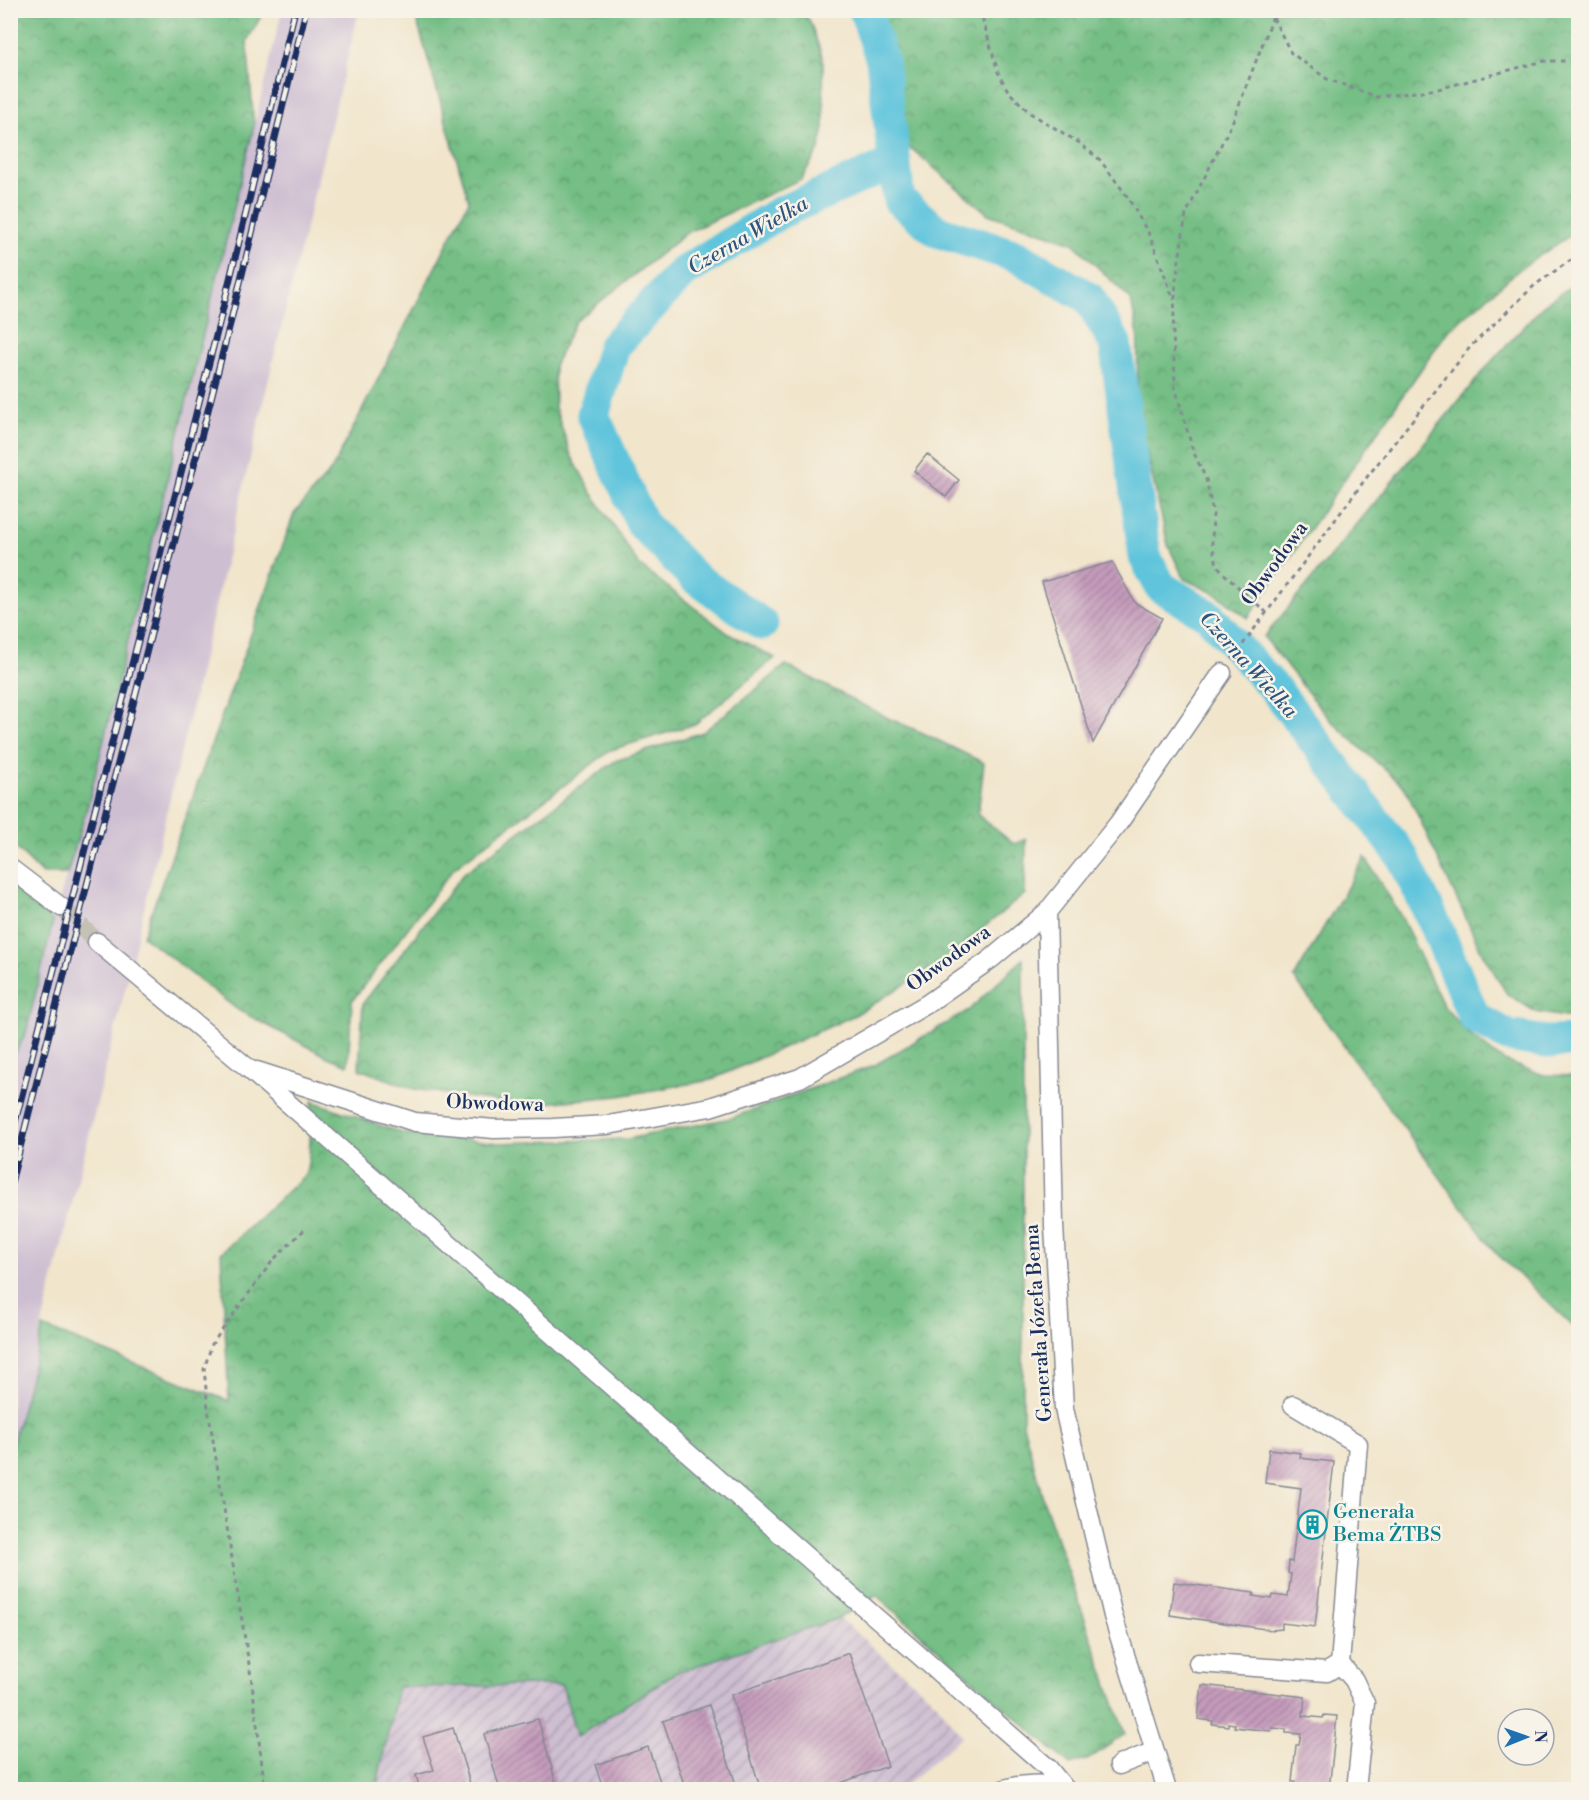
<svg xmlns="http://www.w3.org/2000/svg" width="1589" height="1800" font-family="'Libre Bodoni',serif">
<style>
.industrial{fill:url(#industrial-furrows)}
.railway{fill:#cebed1}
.forest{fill:url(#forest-crowns);stroke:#487672;stroke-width:1.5}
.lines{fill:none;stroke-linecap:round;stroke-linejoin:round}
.river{stroke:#5ec4dc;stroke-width:33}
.building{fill:url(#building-hatch)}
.minor-tunnel{stroke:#c6c1b5;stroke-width:18;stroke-dasharray:18 9;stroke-linecap:butt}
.minor-casing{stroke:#868a94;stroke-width:21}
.path{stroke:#868a94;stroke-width:3;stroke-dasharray:4.5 4.5;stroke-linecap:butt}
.minor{stroke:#fff;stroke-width:18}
.rail-casing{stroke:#1b2f5e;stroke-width:7}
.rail{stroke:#f7f3e8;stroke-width:4.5;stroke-dasharray:14;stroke-linecap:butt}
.labels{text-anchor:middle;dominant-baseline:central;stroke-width:5;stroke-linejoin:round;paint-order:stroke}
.street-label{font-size:20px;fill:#1b2f5e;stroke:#f7f3e8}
.culture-label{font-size:20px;fill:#0d838f;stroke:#f7f3e8;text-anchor:start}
.water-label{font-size:21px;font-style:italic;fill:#2c547e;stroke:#f7f3e8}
</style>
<defs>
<pattern id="industrial-furrows" width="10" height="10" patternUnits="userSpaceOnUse" patternTransform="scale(1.5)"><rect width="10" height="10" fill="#cebed1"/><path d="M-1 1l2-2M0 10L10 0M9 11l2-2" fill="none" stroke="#a69bad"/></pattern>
<pattern id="forest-crowns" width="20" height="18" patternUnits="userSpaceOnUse" patternTransform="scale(1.5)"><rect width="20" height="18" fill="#75be85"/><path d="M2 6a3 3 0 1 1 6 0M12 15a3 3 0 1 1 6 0" fill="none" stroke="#5f9b70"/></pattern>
<pattern id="building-hatch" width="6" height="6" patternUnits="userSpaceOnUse" patternTransform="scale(1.5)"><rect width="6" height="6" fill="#c59bbb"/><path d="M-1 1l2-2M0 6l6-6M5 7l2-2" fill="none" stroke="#9f7f9b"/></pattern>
</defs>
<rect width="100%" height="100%" fill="#f7f3e8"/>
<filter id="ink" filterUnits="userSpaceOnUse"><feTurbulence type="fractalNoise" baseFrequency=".0167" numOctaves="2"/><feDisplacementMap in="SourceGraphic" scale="12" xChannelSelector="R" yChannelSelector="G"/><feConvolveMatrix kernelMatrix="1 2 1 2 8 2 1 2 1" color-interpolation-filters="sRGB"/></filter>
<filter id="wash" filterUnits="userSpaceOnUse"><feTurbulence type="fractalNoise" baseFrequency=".008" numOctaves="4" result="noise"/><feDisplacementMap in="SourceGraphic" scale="24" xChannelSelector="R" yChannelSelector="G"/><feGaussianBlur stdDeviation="1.35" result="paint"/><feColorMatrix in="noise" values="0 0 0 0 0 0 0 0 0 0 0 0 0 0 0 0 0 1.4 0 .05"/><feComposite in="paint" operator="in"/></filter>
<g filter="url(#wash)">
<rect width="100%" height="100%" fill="#f1e5cb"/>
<path class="industrial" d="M 839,1618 L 936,1702 L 962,1736 L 901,1789 L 375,1790 L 398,1687 L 562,1685 L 578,1737 L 675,1673 Z"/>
<path class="railway" d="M 282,11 L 359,11 L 273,361 L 123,998 L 11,1450 L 11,1061 L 26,1033 L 53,921 L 88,804 Z"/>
<path class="forest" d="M 10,11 L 264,11 L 247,41 L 254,126 L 88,804 L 67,874 L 42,874 L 11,843 Z
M 414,11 L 802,11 L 810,21 L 823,59 L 824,128 L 819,150 L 801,179 L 688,232 L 575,322 L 554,366 L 555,408 L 571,455 L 592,493 L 639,565 L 729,634 L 775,658 L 695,724 L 611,750 L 454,868 L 352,1001 L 348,1065 L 330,1058 L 238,1010 L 143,936 L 294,514 L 332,469 L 469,201 Z
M 880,11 L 1578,11 L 1578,230 L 1520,269 L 1447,332 L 1248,618 L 1216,594 L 1184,579 L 1168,545 L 1137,410 L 1138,335 L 1131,300 L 1073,243 L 988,214 L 906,144 L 881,82 L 882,20 Z
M 1578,282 L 1578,1016 L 1564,1017 L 1536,1012 L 1507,994 L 1481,951 L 1405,788 L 1329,719 L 1264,637 L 1490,363 L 1546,303 Z
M 786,665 L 890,719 L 921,732 L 984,763 L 978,815 L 1014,844 L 1026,839 L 1025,894 L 940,963 L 855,1015 L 711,1080 L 619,1096 L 523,1105 L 414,1089 L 359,1069 L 363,1003 L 464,873 L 615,761 L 703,732 Z
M 1365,857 L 1401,916 L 1443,1005 L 1465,1031 L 1504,1061 L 1544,1075 L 1578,1076 L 1578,1331 L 1494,1251 L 1294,978 Z
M 11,886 L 53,921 L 26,1033 L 11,1061 Z
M 1023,959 L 1023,1424 L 1044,1502 L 1125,1734 L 1089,1759 L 1070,1765 L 876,1595 L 839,1618 L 675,1673 L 577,1737 L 562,1685 L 398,1687 L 376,1789 L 11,1790 L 11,1450 L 43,1327 L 229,1401 L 221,1253 L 306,1174 L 309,1157 L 312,1101 L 402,1133 L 499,1143 L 627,1139 L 731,1118 L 875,1065 L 969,1010 Z"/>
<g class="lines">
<path class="river" d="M 865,10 L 882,60 L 899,200 L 937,231 L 1016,256 L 1089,298 L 1115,343 L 1145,557 L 1161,587 L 1209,616 L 1275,689 L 1402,856 L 1436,926 L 1474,1017 L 1508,1036 L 1546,1042 L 1578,1041
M 762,624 L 695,578 L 642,524 L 593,415 L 614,346 L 682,273 L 779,213 L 895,162"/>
</g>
<g id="blocks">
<path class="building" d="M 927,454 L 959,480 L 946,497 L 914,471 Z
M 1112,562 L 1135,603 L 1162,618 L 1093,743 L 1042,582 Z
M 1269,1449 L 1301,1453 L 1300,1458 L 1334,1462 L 1315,1627 L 1282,1623 L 1282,1629 L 1272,1630 L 1170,1615 L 1174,1582 L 1254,1593 L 1253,1596 L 1272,1599 L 1273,1595 L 1288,1597 L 1291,1574 L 1288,1573 L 1289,1561 L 1292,1562 L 1301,1488 L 1265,1483 Z
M 849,1653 L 888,1766 L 821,1790 L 761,1790 L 731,1695 Z
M 1202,1685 L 1305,1697 L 1303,1716 L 1323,1718 L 1324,1715 L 1337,1716 L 1329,1790 L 1294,1790 L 1295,1782 L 1292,1782 L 1296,1745 L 1299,1745 L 1301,1734 L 1286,1733 L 1286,1729 L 1272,1728 L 1271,1731 L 1234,1727 L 1235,1724 L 1228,1723 L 1228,1726 L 1212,1724 L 1213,1721 L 1198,1719 Z
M 709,1705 L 738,1790 L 686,1790 L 663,1721 Z
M 538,1719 L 558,1790 L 500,1790 L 484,1734 Z
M 453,1728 L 472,1790 L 420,1790 L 416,1775 L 434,1770 L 423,1737 Z
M 648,1747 L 663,1790 L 604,1790 L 595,1765 Z"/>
</g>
</g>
<g filter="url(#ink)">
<use href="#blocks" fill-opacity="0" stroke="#868a94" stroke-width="1.5"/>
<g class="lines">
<path class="minor-tunnel" d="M 61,907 L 97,942"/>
<defs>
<path id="minor" d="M 10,868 L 61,907
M 1047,912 L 1054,1225 L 1064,1409 L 1113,1616 L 1167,1790
M 97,942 L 249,1069 L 1048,1768 L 1066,1790
M 257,1071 L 415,1122 L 494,1129 L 553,1128 L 608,1125 L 710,1107 L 800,1078 L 927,1004 L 991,959 L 1047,912 L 1118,824 L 1222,673
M 1293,1405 L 1358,1444 L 1340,1664 L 1354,1680 L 1365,1703 L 1356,1790
M 1198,1663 L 1327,1672 L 1340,1664
M 1119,1765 L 1155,1751
M 1002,1790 C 1021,1783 1042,1784 1062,1786"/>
</defs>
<use href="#minor" class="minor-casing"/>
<path class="path" d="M 980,10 L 998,72 L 1008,91 L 1030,113 L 1078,142 L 1100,160 L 1127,196 L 1150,236 L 1174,300
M 1269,10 L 1291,53 L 1327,79 L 1377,97 L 1438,89 L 1544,61 L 1578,61
M 1267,613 L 1227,577 L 1217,565 L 1212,543 L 1213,514 L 1206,479 L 1193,451 L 1175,387 L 1173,330 L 1176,280 L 1186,214 L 1232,123 L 1273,17
M 1232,659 L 1367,477 L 1471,346 L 1535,285 L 1578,255
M 265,1790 L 252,1683 L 208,1409 L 204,1369 L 212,1344 L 273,1260 L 305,1229"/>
<use href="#minor" class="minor"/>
<defs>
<path id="rail" d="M 10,1142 L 221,316 L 295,10
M 10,1187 L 231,320 L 306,10"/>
</defs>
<use href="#rail" class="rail-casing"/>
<use href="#rail" class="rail"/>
</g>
</g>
<defs>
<symbol id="building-ring" viewBox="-11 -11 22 22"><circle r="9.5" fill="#f7f3e8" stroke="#0f9aa8" stroke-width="1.5"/><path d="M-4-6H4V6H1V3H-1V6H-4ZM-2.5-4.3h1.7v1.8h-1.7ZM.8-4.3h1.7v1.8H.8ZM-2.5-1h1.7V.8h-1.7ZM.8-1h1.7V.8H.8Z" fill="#0f9aa8"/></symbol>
</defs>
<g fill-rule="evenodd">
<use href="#building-ring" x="1296" y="1508" width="33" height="33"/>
</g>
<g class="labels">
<g class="street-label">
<text transform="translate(1275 564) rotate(-54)">Obwodowa</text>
<text transform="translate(949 959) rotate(-36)">Obwodowa</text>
<text transform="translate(495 1104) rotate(2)">Obwodowa</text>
<text transform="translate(1039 1323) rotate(-94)">Generała Józefa Bema</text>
</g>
<g class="culture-label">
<text x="1333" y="1512">Generała<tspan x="1333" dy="23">Bema ŻTBS</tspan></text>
</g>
<g class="water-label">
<text transform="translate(748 236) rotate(-30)">Czerna Wielka</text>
<text transform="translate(1248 665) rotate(48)">Czerna Wielka</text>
</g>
</g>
<rect width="1589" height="1800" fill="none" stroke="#f7f3e8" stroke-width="36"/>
<g transform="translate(1526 1737) rotate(89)"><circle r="28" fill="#f7f3e8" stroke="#9fa5b1" stroke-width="1.5"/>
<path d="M0-4.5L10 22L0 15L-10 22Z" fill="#1f6fb2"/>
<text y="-9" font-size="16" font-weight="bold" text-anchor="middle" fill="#1b2f5e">N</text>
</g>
</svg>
